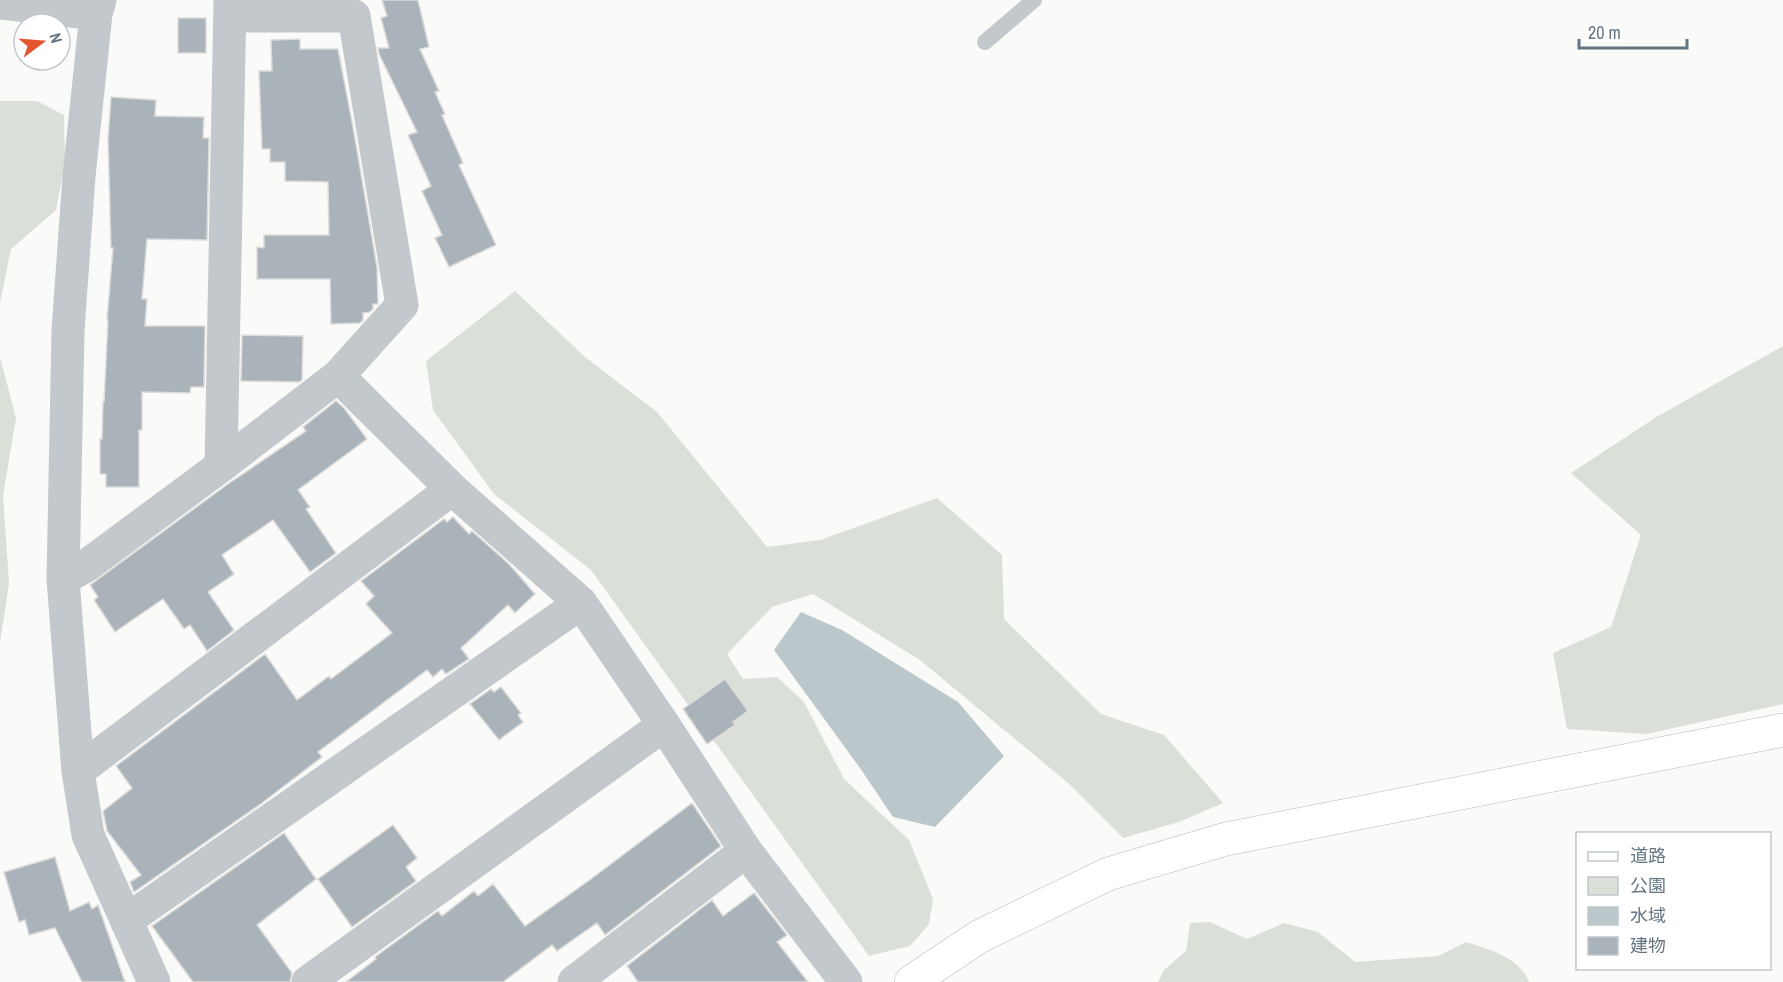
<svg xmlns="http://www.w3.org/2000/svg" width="1783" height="982" font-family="'Archivo Narrow','Noto Sans JP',sans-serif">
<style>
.green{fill:#dadfd7}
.water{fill:#bbc7cb}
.building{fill:#aab3b9;stroke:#dcdcda;stroke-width:1.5}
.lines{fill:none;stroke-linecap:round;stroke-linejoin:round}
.secondary-casing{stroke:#b3babf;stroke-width:34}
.lane{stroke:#c3c8cc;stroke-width:16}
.street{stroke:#c3c8cc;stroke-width:33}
.secondary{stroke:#fff;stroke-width:33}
</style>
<rect width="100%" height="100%" fill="#fafaf8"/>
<path class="green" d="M 0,101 L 37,101 L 64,115 L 65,163 L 56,210 L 11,249 L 0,303 L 0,355 Z
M 515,291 L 585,357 L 657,412 L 767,547 L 820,540 L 937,498 L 1002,555 L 1004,619 L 1101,714 L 1164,735 L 1223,803 L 1179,822 L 1123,838 L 1068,783 L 920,660 L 813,594 L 772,607 L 727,654 L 743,679 L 777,677 L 804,702 L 844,779 L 909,840 L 933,899 L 929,924 L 910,946 L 869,956 L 591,570 L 494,494 L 433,410 L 426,361 Z
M 1783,346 L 1783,704 L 1646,734 L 1567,729 L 1553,653 L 1611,627 L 1641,535 L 1571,473 L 1658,416 Z
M 0,357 L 16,418 L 3,496 L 9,583 L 0,643 Z
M 1210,922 L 1247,939 L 1284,923 L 1318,932 L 1355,962 L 1438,956 L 1466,942 C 1489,949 1520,958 1529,982 L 1158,982 L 1164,970 L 1186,951 L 1190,923 Z"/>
<path class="water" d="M 801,612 L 842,630 L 958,702 L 1004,756 L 935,827 L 893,817 L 860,768 L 774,650 Z"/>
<path class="building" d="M 382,0 L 418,0 L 429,47 L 420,49 L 439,91 L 435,92 L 445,114 L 442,115 L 463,163 L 459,165 L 496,245 L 449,267 L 435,238 L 442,235 L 422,191 L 431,186 L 408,135 L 417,132 L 379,54 L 378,48 L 389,48 L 381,18 L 387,16 Z
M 178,18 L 206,18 L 206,53 L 178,53 Z
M 300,39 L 300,49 L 338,49 L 353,127 L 377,267 L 378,304 L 373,304 L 373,309 L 370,312 L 363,313 L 363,320 L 360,323 L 331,324 L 330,279 L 257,279 L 257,247 L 264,248 L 264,235 L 329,235 L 328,182 L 285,181 L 285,162 L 270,162 L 270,149 L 262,149 L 259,71 L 272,71 L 271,40 Z
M 111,97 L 156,100 L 155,116 L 204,117 L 203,138 L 209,138 L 207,240 L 147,239 L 142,299 L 147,299 L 145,326 L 205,326 L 204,387 L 191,387 L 190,393 L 142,392 L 142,430 L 139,430 L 139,487 L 106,487 L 106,474 L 100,474 L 100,439 L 102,439 L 103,402 L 104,402 L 108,320 L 107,320 L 113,248 L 111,248 L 108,138 Z
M 242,335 L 303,336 L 302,380 L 299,382 L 241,381 Z
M 336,401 L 344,408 L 367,439 L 298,490 L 310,507 L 306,509 L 336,553 L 310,572 L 273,520 L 222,555 L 234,574 L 208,592 L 234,630 L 207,651 L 190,625 L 184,629 L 163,599 L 115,632 L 94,600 L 98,597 L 90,585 L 228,484 L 306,431 L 303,427 Z
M 453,517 L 469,534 L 472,531 L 510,565 L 535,594 L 515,613 L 508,605 L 461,648 L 469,659 L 446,674 L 442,669 L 433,677 L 427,670 L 318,752 L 322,757 L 262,803 L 134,892 L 130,882 L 141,875 L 107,831 L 103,811 L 132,788 L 116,766 L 265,654 L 297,700 L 329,676 L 331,679 L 392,633 L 366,604 L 374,596 L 361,581 L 444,519 L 447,522 Z
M 725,679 L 748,711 L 733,722 L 735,725 L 707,744 L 683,709 Z
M 501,687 L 521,713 L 518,715 L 523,722 L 499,740 L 470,704 L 491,689 L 494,692 Z
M 692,803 L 721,846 L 605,935 L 597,923 L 557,951 L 552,945 L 503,982 L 346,982 L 376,959 L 375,957 L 438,911 L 442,916 L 474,891 L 478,896 L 493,884 L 525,926 L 591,879 Z
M 393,825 L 417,858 L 406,867 L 416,881 L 352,927 L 318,879 Z
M 284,833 L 316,879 L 257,925 L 292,973 L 290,982 L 193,982 L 152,926 Z
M 55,857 L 70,911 L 89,902 L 92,909 L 98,905 L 125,982 L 82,982 L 55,928 L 29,935 L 25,920 L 19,922 L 4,872 Z
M 754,893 L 787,935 L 777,942 L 808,982 L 638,982 L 627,966 L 712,900 L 723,916 Z"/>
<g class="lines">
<defs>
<path id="secondary" d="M 911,982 L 980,936 L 1108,874 L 1226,839 L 1783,730"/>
</defs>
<use href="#secondary" class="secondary-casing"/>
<path class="lane" d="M 985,42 L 1034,0"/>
<path class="street" d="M 100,0 L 96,14 L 79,176 L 68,330 L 63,579 L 78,771 L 88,835 L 154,982
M 0,3 L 96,14
M 230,16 L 354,16 L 402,305 L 338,376
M 221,466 L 230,0
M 63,579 L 86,566 L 221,466 L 338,376 L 452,489 L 581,603 L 664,725 L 746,851 L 846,982
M 78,771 L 452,489
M 127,920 L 581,603
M 308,982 L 664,725
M 574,982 L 746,851"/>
<use href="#secondary" class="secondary"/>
</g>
<rect x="1576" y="832" width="195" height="138" fill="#ffffff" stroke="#c1c8cd" stroke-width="1.5"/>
<rect x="1588" y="852" width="30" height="9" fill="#ffffff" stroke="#c1c8cd" stroke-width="1.5"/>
<text x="1630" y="862" font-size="18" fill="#657683">道路</text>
<rect x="1588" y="877" width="30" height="18" fill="#dadfd7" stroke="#c1c8cd" stroke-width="1.5"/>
<text x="1630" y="892" font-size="18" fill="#657683">公園</text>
<rect x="1588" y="907" width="30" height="18" fill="#bbc7cb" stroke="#c1c8cd" stroke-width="1.5"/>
<text x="1630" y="922" font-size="18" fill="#657683">水域</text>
<rect x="1588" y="937" width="30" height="18" fill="#aab3b9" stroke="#c1c8cd" stroke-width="1.5"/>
<text x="1630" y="952" font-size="18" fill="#657683">建物</text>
<g transform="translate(42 42) rotate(74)"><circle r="28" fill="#ffffff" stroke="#c1c8cd" stroke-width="1.5"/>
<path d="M0-4.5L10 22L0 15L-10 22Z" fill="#e4572e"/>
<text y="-9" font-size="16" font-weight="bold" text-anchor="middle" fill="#657683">N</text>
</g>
<path d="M1579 39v9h108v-9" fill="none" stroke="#657683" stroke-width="3"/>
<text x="1588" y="39" font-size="18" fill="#657683" stroke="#ffffff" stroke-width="4.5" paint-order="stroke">20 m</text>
</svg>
